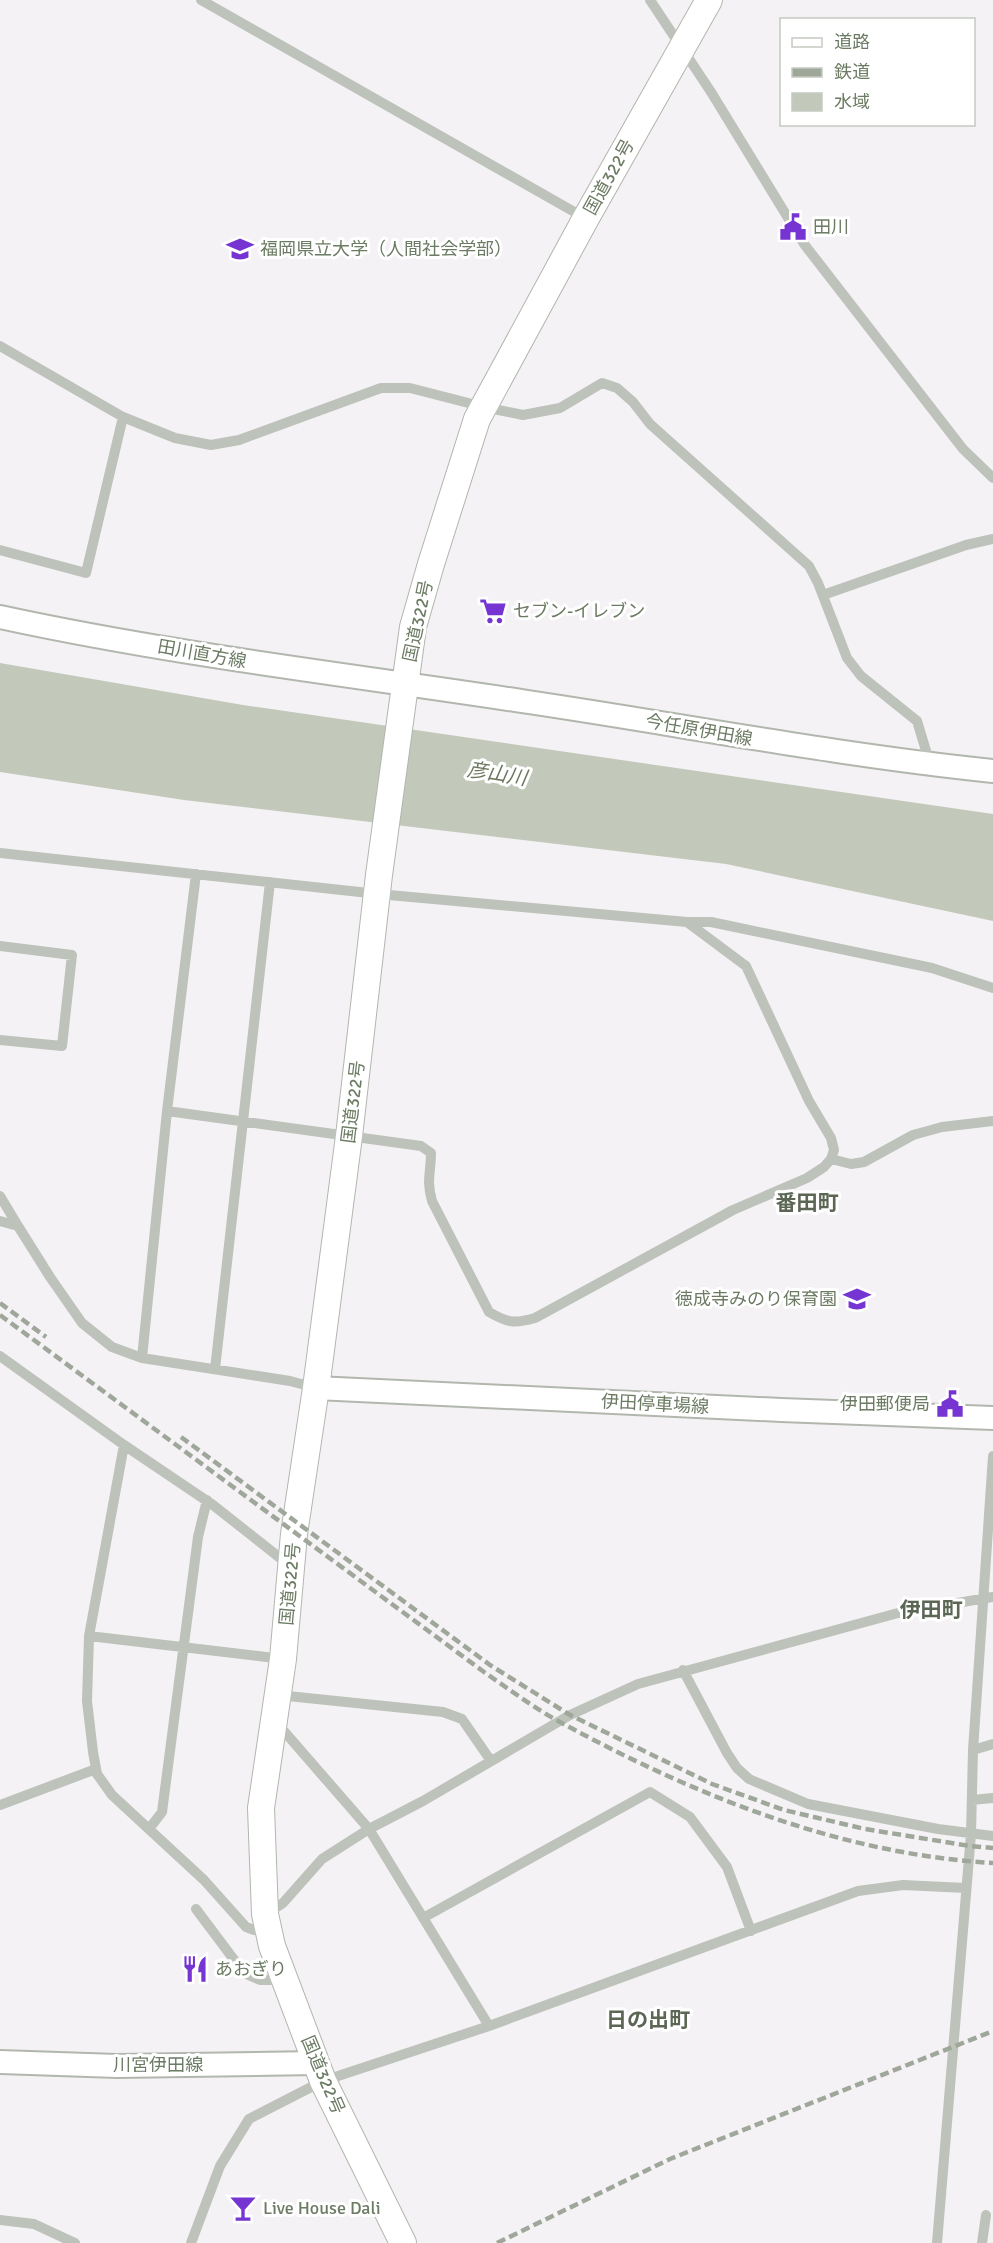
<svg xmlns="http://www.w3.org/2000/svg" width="993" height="2243" font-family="Signika,'Noto Sans JP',sans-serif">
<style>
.water{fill:#c2c9bb}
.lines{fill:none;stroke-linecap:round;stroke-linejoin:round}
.major-casing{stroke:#b2b7ae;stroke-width:26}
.highway-casing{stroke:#b1b6ae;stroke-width:28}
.minor{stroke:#bdc2ba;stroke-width:10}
.major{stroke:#fff;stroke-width:22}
.highway{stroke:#fff;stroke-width:26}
.rail{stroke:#9fa79b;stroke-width:4.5;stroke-dasharray:9 4.5;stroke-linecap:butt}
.labels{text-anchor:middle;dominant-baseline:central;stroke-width:6;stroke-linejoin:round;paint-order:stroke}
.street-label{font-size:18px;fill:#6c7b63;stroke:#fff}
.poi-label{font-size:18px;fill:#6c7b63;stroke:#fff;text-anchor:start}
.water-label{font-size:20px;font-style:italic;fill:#6c765e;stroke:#fff}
.quarter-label{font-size:21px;font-weight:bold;fill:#5b6654;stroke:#fff}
</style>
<rect width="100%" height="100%" fill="#f5f2f5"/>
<path class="water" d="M 0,663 L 243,705 L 993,814 L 993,921 L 726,864 L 184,800 L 0,772 Z"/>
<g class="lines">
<defs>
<path id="major" d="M 0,617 C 175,655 352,675 528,702 C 683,725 837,755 993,771
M 316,1388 L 781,1410 L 993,1418
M 0,2062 L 117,2066 L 317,2063"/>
<path id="highway" d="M 403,2243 L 323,2081 L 272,1946 L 265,1914 L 261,1808 L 283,1659 L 294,1534 L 316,1388 L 349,1136 L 379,875 L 413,627 L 431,564 L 477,419 L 586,218 L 709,0"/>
</defs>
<use href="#major" class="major-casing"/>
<use href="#highway" class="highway-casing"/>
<path class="minor" d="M 201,0 L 585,218
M 650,0 L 711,92 L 804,244 L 963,449 L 993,478
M 0,346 L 123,417 L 86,573 L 0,550
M 123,417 L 175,438 L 211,445 L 239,440 L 381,388 L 410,388 L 484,407 L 523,415 L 560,408 L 602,383 L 617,388 L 633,402 L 650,424 L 809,566 L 818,583 L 847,658 L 861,676 L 917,721 L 930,764
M 823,595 L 966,545 L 993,539
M 0,853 L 378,894 L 687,922 L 711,922 L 932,968 L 993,988
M 0,946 L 72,955 L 62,1046 L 0,1040
M 167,1111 L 421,1146 L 431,1153 C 431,1173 426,1179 432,1201 L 489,1312 C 508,1323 514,1324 535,1318 L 733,1210 L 807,1178 L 824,1167 L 831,1159 L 834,1150 L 831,1138 L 809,1101 L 746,966 L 687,922
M 831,1159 L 851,1164 L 864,1162 L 913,1135 L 942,1127 L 993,1121
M 0,1196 L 18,1226
M 0,1221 L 18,1226 L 50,1277 L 82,1323 L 112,1347 L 142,1358 L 290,1381 L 316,1388
M 0,1356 L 124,1445 L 213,1505 L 289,1565
M 142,1358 L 167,1111 L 196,874
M 215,1369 L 270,882
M 124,1445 L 89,1636 L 87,1701 L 93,1752 L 97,1774 L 112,1795 L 204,1880 L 246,1927 L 254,1930 L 268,1928
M 89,1636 L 283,1659
M 683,1670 L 727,1753 L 737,1768 L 749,1779 L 808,1804 L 938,1829 L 993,1836
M 278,1695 L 443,1712 L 462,1719 L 491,1761
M 276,1722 L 369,1829 L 489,2026
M 973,1750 L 993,1744
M 972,1800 L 993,1798
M 0,1805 L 96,1769
M 149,1829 L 162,1812 L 198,1537 L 207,1500
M 196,1909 L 244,1973 L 260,1980 L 285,1980
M 266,1914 L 283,1903 L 322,1859 L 369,1829 L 423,1801 L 570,1715 L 638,1684 L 898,1613 L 993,1597
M 423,1918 L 650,1792 L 690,1817 L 727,1867 L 751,1931
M 0,2220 L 34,2224 L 75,2243
M 191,2243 L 220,2166 L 249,2119 L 323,2081 L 489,2026 L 858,1891 L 903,1885 L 966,1888
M 937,2243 L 971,1834 L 973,1750 L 993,1456
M 982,2243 L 986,2215"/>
<use href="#major" class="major"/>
<use href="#highway" class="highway"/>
<path class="rail" d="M 0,1303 L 46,1337
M 0,1315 L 484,1672 C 509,1689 534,1708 560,1722 C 694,1795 839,1854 993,1863
M 181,1437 L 490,1665 L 570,1715 L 712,1784 L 784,1810 L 865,1829 L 970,1846 L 993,1848
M 497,2243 L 670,2159 L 993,2031"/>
</g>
<defs>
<symbol id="civic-bare" viewBox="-9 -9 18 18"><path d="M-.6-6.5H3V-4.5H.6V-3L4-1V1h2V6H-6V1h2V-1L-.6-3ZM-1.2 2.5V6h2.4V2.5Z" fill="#7635d2" stroke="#fff" stroke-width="2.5" paint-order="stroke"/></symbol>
<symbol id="university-bare" viewBox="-9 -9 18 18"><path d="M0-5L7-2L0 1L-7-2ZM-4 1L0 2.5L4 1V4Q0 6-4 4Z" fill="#7635d2" stroke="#fff" stroke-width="2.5" paint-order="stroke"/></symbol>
<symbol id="supermarket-bare" viewBox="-9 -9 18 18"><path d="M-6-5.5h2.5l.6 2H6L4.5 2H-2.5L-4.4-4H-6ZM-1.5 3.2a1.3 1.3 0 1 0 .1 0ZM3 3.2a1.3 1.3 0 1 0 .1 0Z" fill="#7635d2" stroke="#fff" stroke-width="2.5" paint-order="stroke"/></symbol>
<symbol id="school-bare" viewBox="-9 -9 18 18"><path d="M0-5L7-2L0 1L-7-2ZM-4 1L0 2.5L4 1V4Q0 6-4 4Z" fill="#7635d2" stroke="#fff" stroke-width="2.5" paint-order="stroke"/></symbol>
<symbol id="restaurant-bare" viewBox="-9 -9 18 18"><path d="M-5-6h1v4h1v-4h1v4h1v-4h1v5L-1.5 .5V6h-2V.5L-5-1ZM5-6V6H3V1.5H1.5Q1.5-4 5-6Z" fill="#7635d2" stroke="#fff" stroke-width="2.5" paint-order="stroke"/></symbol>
<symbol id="bar-bare" viewBox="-9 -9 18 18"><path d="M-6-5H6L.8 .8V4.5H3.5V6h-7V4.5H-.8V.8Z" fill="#7635d2" stroke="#fff" stroke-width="2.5" paint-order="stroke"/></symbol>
</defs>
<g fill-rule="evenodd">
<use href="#civic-bare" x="774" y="208" width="38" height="38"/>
<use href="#university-bare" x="221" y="230" width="38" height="38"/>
<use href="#supermarket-bare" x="474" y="592" width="38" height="38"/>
<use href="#school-bare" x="838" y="1280" width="38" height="38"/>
<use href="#civic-bare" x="931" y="1385" width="38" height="38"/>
<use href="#restaurant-bare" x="176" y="1950" width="38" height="38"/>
<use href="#bar-bare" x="224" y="2189" width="38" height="38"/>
</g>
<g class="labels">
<g class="street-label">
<text transform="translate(609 177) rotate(-61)">国道322号</text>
<text transform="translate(418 621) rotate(-78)">国道322号</text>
<text transform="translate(202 654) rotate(10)">田川直方線</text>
<text transform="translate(699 730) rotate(10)">今任原伊田線</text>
<text transform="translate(353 1102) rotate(-83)">国道322号</text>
<text transform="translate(655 1404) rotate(3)">伊田停車場線</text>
<text transform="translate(290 1584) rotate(-85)">国道322号</text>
<text x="158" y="2065">川宮伊田線</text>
<text transform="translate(323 2075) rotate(67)">国道322号</text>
</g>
<g class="poi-label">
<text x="813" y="227">田川</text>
<text x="260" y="249">福岡県立大学（人間社会学部）</text>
<text x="513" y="611">セブン-イレブン</text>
<text x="837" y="1299" text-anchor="end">徳成寺みのり保育園</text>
<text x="930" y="1404" text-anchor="end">伊田郵便局</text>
<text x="215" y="1969">あおぎり</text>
<text x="263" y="2208">Live House Dali</text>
</g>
<g class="water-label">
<text transform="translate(497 774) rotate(9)">彦山川</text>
</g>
<g class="quarter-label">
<text x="807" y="1203">番田町</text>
<text x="931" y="1610">伊田町</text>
<text x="648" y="2020">日の出町</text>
</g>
</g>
<rect x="780" y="18" width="195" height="108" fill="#ffffff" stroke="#c4cac1" stroke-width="1.5"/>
<rect x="792" y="38" width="30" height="9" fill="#ffffff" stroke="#c4cac1" stroke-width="1.5"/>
<text x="834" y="48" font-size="18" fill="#6c7b63">道路</text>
<rect x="792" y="68" width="30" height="9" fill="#9fa79b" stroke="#c4cac1" stroke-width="1.5"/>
<text x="834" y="78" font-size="18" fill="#6c7b63">鉄道</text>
<rect x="792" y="93" width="30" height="18" fill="#c2c9bb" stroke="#c4cac1" stroke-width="1.5"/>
<text x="834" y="108" font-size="18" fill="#6c7b63">水域</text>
</svg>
